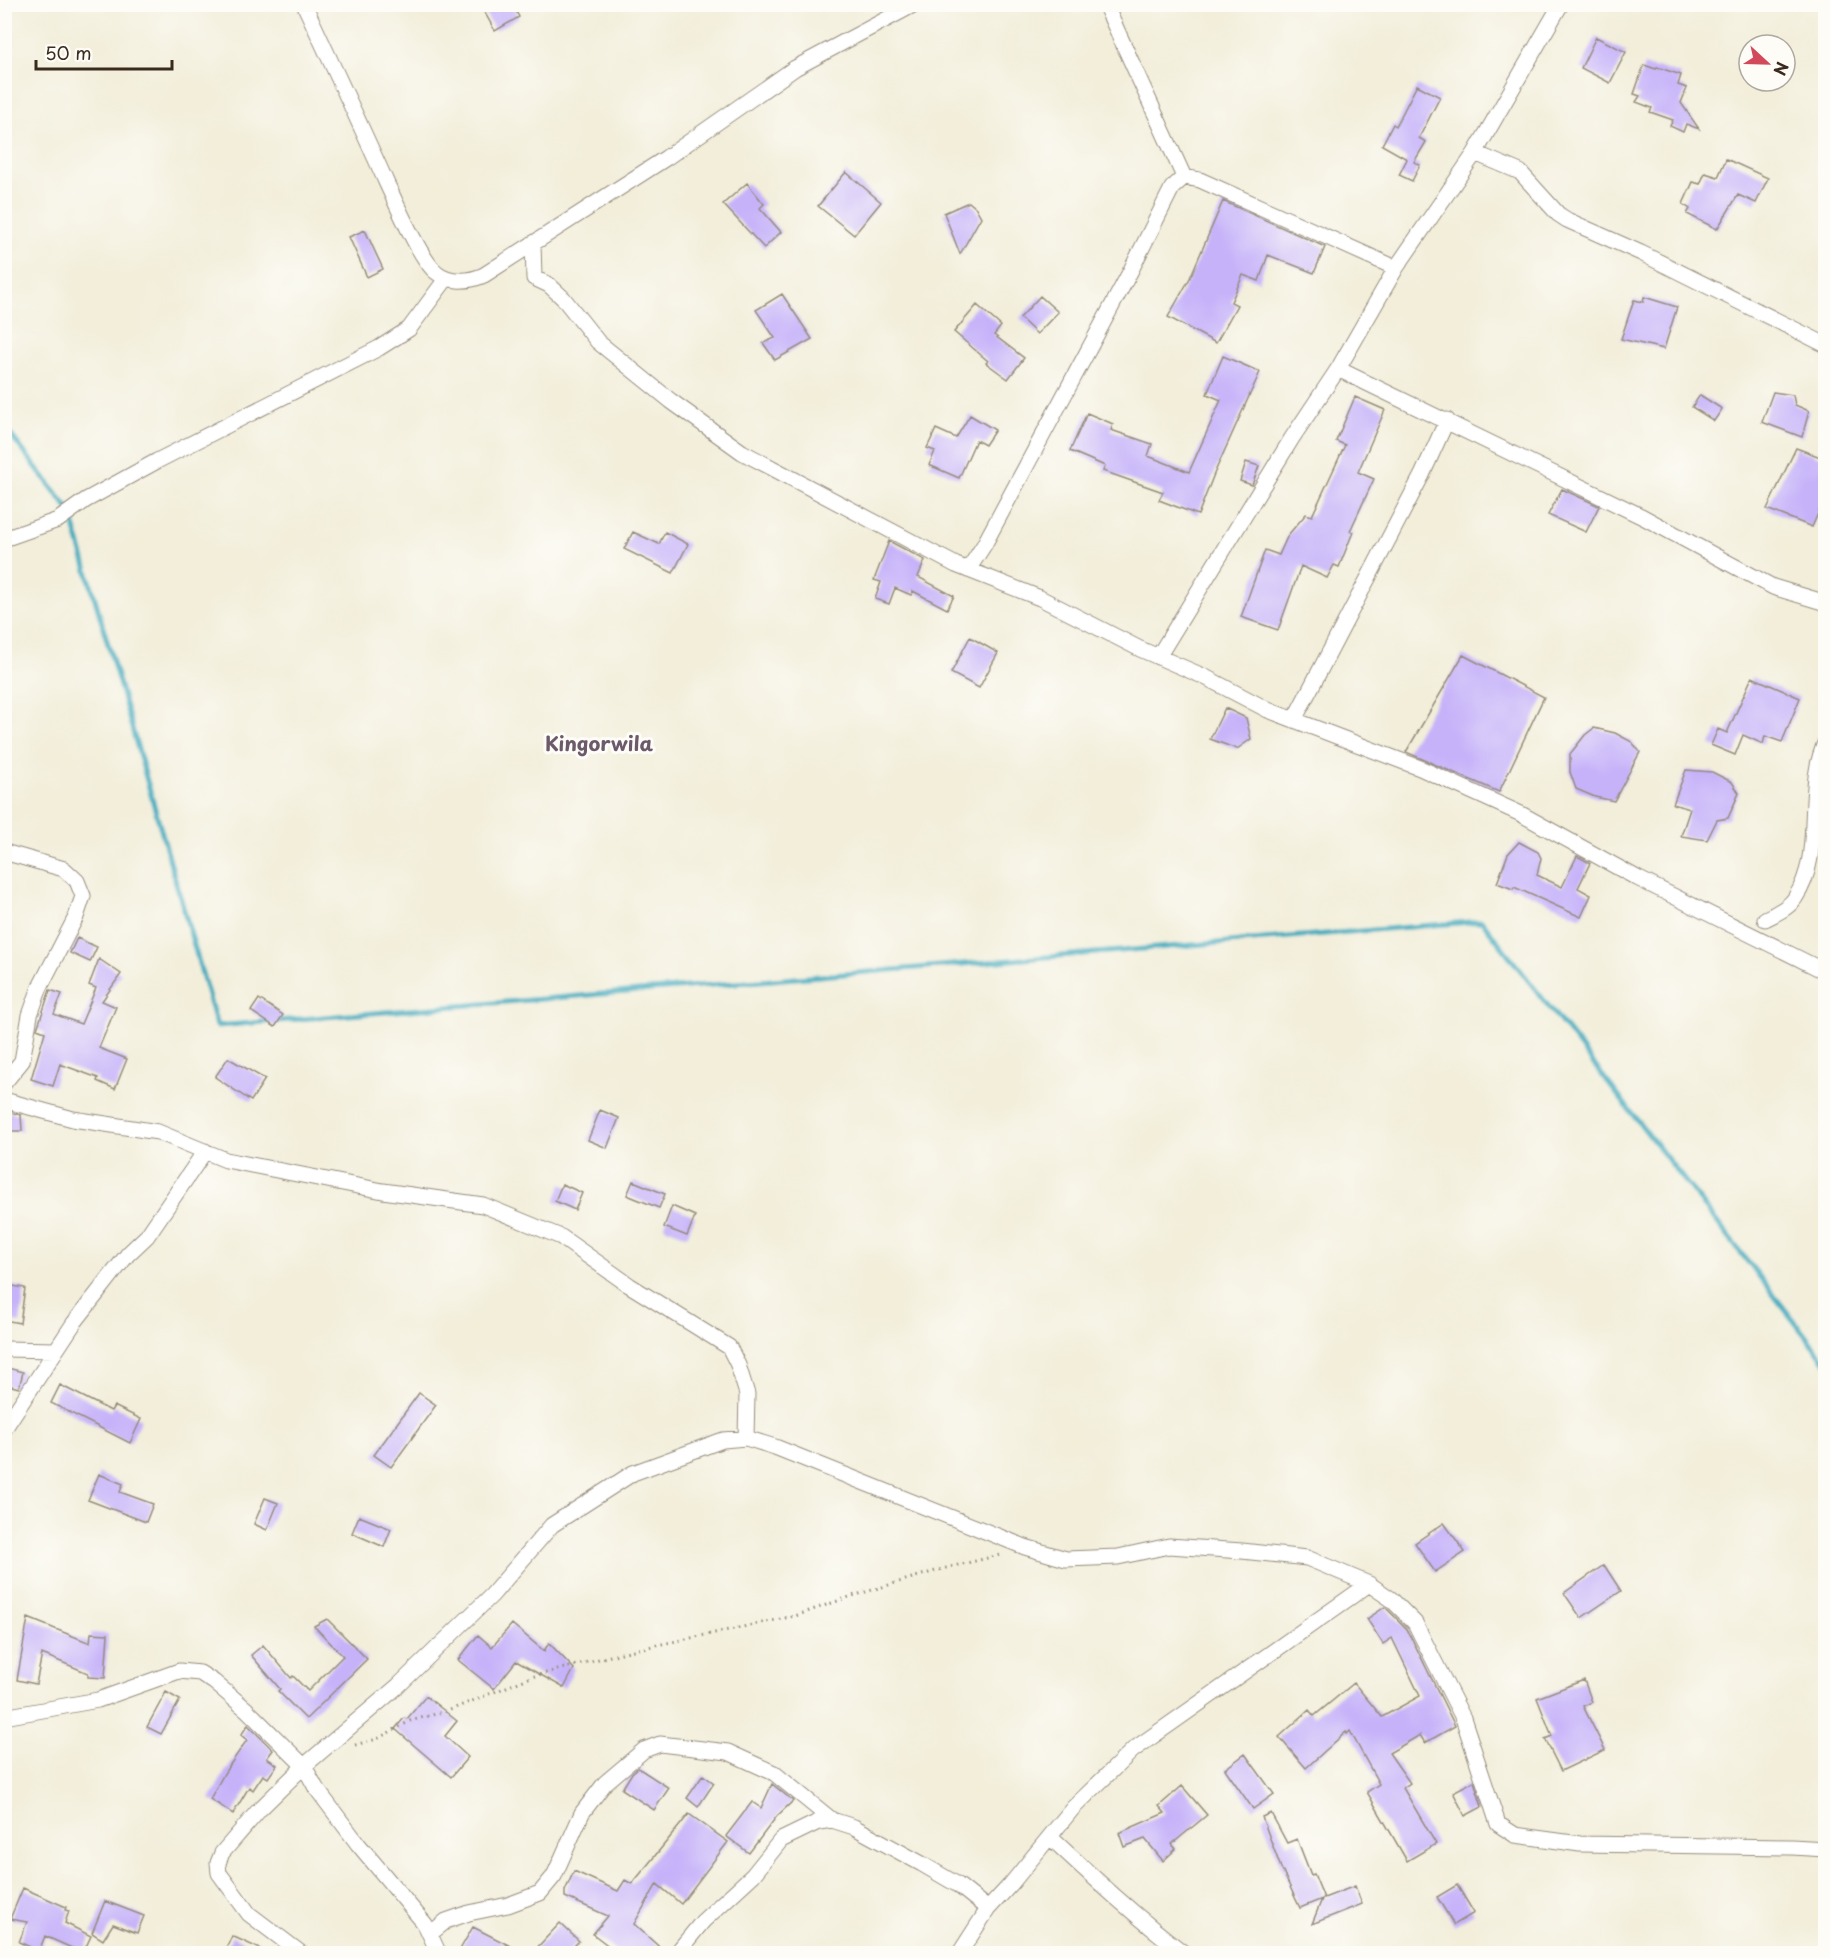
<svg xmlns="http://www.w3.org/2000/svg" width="1830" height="1958" font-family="'Playpen Sans',sans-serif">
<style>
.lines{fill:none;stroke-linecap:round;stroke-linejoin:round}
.stream{stroke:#3faabe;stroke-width:5}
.building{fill:#c6b2f9}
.street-casing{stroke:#968c7c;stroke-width:17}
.path{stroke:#968c7c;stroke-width:3;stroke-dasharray:1.5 4.5;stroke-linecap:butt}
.street{stroke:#fff;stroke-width:15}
.labels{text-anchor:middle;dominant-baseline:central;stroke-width:6;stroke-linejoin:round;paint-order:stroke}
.quarter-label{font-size:20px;font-weight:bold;fill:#6c5a6b;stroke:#fdfcf7}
</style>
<rect width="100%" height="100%" fill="#fdfcf7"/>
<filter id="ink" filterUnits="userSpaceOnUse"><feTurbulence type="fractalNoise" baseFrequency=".0167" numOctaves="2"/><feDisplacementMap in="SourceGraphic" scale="12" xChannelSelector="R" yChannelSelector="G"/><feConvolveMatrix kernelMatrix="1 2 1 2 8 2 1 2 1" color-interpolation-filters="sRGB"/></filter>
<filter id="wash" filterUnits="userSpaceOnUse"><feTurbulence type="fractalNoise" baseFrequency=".008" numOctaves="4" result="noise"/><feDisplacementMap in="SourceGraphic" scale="24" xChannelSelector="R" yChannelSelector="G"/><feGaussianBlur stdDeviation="1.35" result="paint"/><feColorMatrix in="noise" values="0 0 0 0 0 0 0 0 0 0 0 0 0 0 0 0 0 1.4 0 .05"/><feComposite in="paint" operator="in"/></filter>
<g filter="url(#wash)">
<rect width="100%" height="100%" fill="#f2eeda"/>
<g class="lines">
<path class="stream" d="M 4,426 L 70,511 L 217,1026 L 1482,921 L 1826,1362"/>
</g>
<g id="blocks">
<path class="building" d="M 480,4 L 512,4 L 519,17 L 495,31 Z
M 1596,37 L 1626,52 L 1610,83 L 1581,68 Z
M 1644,65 L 1656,69 L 1657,67 L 1681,75 L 1678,85 L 1687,88 L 1681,103 L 1699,129 L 1686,124 L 1683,132 L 1670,126 L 1673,120 L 1650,112 L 1652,108 L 1636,102 L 1640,96 L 1634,94 Z
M 1417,85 L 1440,97 L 1419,138 L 1426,142 L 1414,162 L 1420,165 L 1412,181 L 1399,175 L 1407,159 L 1382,145 L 1393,124 L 1396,126 Z
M 1726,159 L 1768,178 L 1756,203 L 1738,195 L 1717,229 L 1687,214 L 1690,209 L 1683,204 L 1693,182 L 1700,184 L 1705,173 L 1718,177 Z
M 846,172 L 881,202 L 854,235 L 818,206 Z
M 747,183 L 764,204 L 760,208 L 781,232 L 764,248 L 723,204 Z
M 1223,201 L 1325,247 L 1314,273 L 1268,255 L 1259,281 L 1243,275 L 1231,302 L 1237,305 L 1216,343 L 1168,317 L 1190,278 Z
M 969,202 L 976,208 L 981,217 L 960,254 L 944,213 Z
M 365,230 L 383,269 L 367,277 L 349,237 Z
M 782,294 L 812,339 L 775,360 L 763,343 L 775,338 L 756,310 Z
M 1040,296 L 1058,312 L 1037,334 L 1020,318 Z
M 1644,297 L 1677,307 L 1664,349 L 1621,339 L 1634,300 L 1643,302 Z
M 977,305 L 1001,326 L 994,335 L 1024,358 L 1008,379 L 986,363 L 988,361 L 954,332 Z
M 1223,356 L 1260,372 L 1214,474 L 1198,515 L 1159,500 L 1163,492 L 1103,471 L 1105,466 L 1070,451 L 1087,413 L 1113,424 L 1111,430 L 1152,444 L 1148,456 L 1189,472 L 1221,400 L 1207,394 Z
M 1773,392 L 1793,395 L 1795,405 L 1809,411 L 1802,437 L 1762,422 Z
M 1700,395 L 1722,409 L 1714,421 L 1692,407 Z
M 1355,397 L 1385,410 L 1358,472 L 1374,479 L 1350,531 L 1353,532 L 1339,567 L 1334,565 L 1327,578 L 1301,566 L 1278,630 L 1241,617 L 1265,550 L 1279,555 L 1288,535 L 1306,514 L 1312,516 L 1345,445 L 1336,441 Z
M 970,415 L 995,430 L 985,445 L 976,440 L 959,478 L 929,465 L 935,451 L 927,448 L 936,429 L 956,438 Z
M 1796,448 L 1826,459 L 1826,495 L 1812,527 L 1767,509 Z
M 1246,462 L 1259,466 L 1252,485 L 1240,481 Z
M 1562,489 L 1599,506 L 1586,532 L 1548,515 Z
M 633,532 L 659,544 L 665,532 L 688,544 L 673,573 L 624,549 Z
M 889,541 L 925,560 L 918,577 L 954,596 L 947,609 L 913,591 L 911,595 L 895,588 L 889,604 L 875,599 L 881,582 L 874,580 Z
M 970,637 L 998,653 L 979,688 L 951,673 Z
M 1463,655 L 1544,697 L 1499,792 L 1406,752 Z
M 1752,677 L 1800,698 L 1782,742 L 1765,736 L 1763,744 L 1743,735 L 1735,755 L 1711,745 L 1718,729 L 1727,733 Z
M 1225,708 L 1246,718 L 1251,739 L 1237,749 L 1210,739 Z
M 1594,728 L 1615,733 L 1632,742 L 1640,752 L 1614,801 L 1595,797 L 1576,789 L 1570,772 L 1570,754 L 1585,735 Z
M 1686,770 L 1712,772 L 1732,782 L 1739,793 L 1728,818 L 1717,820 L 1707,840 L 1681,836 L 1690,809 L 1673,804 Z
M 1519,842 L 1538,852 L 1541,858 L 1537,875 L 1562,887 L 1577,856 L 1590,863 L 1578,888 L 1591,895 L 1581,917 L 1514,887 L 1513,889 L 1497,883 L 1508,854 Z
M 77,938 L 97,947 L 90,962 L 70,953 Z
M 99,959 L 121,974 L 102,1001 L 116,1007 L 99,1048 L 127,1059 L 115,1089 L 97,1081 L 98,1078 L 60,1064 L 53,1086 L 31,1079 L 45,1032 L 37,1029 L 50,990 L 62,994 L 54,1014 L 81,1024 L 96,988 L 89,985 Z
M 259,999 L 283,1015 L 275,1027 L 251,1011 Z
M 228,1058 L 265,1079 L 251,1101 L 215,1077 Z
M 4,1110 L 21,1115 L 22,1131 L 4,1131 Z
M 600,1110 L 619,1118 L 607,1148 L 588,1140 Z
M 633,1181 L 665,1194 L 659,1208 L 627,1195 Z
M 562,1184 L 582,1193 L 575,1210 L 555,1201 Z
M 672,1206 L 695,1216 L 687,1236 L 664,1227 Z
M 7,1285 L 25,1288 L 20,1323 L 4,1320 Z
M 4,1367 L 23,1372 L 19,1388 L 4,1384 Z
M 60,1385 L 111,1411 L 114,1406 L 141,1419 L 130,1443 L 51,1403 Z
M 419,1393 L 436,1405 L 391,1467 L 374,1455 Z
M 99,1474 L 123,1484 L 120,1492 L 153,1504 L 146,1522 L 88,1500 Z
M 265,1498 L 278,1503 L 267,1530 L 254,1524 Z
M 359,1516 L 391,1529 L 384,1547 L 352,1533 Z
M 1444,1523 L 1465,1552 L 1435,1572 L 1415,1543 Z
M 1604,1565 L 1621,1591 L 1581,1618 L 1564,1593 Z
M 1385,1607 L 1407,1629 L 1455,1726 L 1425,1743 L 1420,1735 L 1389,1753 L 1410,1783 L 1403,1788 L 1436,1844 L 1407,1861 L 1367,1792 L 1379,1784 L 1350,1731 L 1347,1734 L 1346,1732 L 1306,1768 L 1279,1737 L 1309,1710 L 1314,1716 L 1354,1683 L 1382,1717 L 1420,1696 L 1392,1638 L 1383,1644 L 1367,1619 Z
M 28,1618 L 90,1643 L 91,1633 L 108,1634 L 105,1678 L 88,1677 L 88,1673 L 42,1654 L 36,1684 L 17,1680 Z
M 327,1619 L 367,1659 L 306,1719 L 278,1691 L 280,1689 L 251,1655 L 263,1645 L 291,1678 L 293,1676 L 308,1691 L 343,1656 L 314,1626 Z
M 512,1624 L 544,1651 L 549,1643 L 574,1669 L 564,1688 L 516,1661 L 494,1689 L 458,1660 L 478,1635 L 492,1647 Z
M 1584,1680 L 1592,1702 L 1583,1706 L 1605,1750 L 1561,1771 L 1545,1739 L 1552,1736 L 1537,1698 Z
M 166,1692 L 180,1700 L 161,1734 L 147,1727 Z
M 426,1696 L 457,1721 L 445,1736 L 468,1757 L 451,1777 L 395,1729 L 404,1718 L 407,1719 Z
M 248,1725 L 273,1750 L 267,1758 L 277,1765 L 268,1778 L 263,1775 L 253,1790 L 249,1787 L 233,1814 L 210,1799 L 225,1772 L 247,1740 L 241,1735 Z
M 1245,1754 L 1274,1794 L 1253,1809 L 1225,1769 Z
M 638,1768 L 669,1788 L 654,1810 L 622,1789 L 632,1773 Z
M 703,1775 L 714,1783 L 698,1807 L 687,1798 Z
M 1474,1781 L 1482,1807 L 1465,1816 L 1453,1792 Z
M 772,1784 L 793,1801 L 777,1816 L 749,1853 L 726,1836 L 752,1802 L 761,1808 Z
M 1182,1786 L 1207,1815 L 1172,1844 L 1176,1849 L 1163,1861 L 1145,1839 L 1124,1847 L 1119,1833 L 1165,1813 L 1159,1806 Z
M 1271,1813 L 1287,1843 L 1297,1839 L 1311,1875 L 1314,1874 L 1324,1898 L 1355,1886 L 1362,1904 L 1312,1924 L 1322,1899 L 1300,1908 L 1281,1868 L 1262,1817 Z
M 689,1814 L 728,1842 L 681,1904 L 657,1884 L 634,1924 L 666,1953 L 618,1953 L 593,1934 L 608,1916 L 565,1897 L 565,1891 L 574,1871 L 618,1891 L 625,1880 L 632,1884 Z
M 1457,1885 L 1474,1913 L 1454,1925 L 1437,1897 Z
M 23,1888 L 66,1907 L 65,1910 L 69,1911 L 65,1923 L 91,1936 L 83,1953 L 45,1936 L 39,1951 L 19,1942 L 27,1922 L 10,1919 Z
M 105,1901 L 144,1916 L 137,1933 L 113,1924 L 103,1940 L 92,1933 Z
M 560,1923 L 579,1941 L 567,1953 L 532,1953 Z
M 473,1927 L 524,1953 L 458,1953 Z
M 232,1936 L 269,1953 L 224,1953 Z"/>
</g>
</g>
<g filter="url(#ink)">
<use href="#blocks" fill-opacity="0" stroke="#968c7c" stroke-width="1.5"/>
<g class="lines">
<defs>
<path id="street" d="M 304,4 C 332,64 360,124 387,184 C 397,205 420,259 436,272 C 449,283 469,282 484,275 L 666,158 L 795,68 L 915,4
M 1105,4 L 1184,177
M 1475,153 L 1520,172 L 1558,214 L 1567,220 L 1641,253 L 1826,345
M 533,243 L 534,278 L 549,285 L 563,298 L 598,342 L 671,401 L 742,452 L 956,565 L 1040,598 L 1140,649 L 1205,677 L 1268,710 L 1420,768 L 1521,814 L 1637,878 L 1826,972
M 1338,369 L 1643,517 L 1773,587 L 1826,603
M 4,539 L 58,520 L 86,500 L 157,461 L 379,348 L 409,329 L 446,279
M 968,570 L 984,545 L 1129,274 L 1172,188 L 1184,177 L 1200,180 L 1396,268
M 1158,657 L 1292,438 L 1338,369 L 1396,268 L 1475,153 L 1561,4
M 1294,720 L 1422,475 L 1447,420
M 4,852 L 64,869 L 77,881 L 83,896 L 76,917 L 40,987 L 30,1015 L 22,1061 L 4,1083
M 1765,919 C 1775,914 1789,908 1795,898 C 1825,854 1803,789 1826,741
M 4,1100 L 73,1119 L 158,1132 L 226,1160 L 383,1191 L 483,1205 L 561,1237 L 629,1285 L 729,1347 L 738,1365 L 747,1394 L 746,1438
M 4,1349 L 56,1350
M 4,1429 L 74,1323 L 128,1254 L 147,1236 L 205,1151
M 4,1717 L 98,1700 L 179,1671 L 200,1673 L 214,1682 L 246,1709 L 304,1766 L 316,1788 L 358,1844 L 425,1924 L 439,1954
M 1050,1837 C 1094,1878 1137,1918 1185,1954
M 430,1934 L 446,1921 L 469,1913 L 508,1905 L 540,1893 L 554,1876 L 582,1813 L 605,1783 L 644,1750 L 660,1744 L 728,1752 L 774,1773 L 832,1820
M 302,1954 L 249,1914 L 219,1873 L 218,1863 L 222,1853 L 259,1810 L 304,1766 L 398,1686 L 492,1595 L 552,1525 L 633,1473 L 723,1440 L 746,1438 L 775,1447 L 1025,1547 L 1066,1559 L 1118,1557 L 1169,1546 L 1242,1551 L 1307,1558 L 1369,1584 L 1391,1599 L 1415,1623 L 1463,1718 L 1498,1824 L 1515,1835 L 1580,1844 L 1792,1847 L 1826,1849
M 676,1954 L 703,1921 L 753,1875 L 781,1840 L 816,1823 L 832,1820 L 854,1827 L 922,1864 L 958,1885 L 988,1909
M 959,1954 L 988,1909 L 1011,1884 L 1073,1808 L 1133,1750 L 1369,1584"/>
</defs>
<use href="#street" class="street-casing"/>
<path class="path" d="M 355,1745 L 377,1739 L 410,1721 L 450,1710 L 531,1677 L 629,1651 L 795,1616 L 849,1597 L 942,1569 L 1000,1555"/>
<use href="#street" class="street"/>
</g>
</g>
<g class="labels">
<g class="quarter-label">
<text x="599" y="743">Kingorwila</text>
</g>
</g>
<rect width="1830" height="1958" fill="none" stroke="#fdfcf7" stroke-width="24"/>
<g transform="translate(1767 63) rotate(112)"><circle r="28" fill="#fdfcf7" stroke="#afa8a0" stroke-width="1.5"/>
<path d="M0-4.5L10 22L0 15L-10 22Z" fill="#d1495b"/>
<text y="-9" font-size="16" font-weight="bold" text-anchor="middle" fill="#3b2a1e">N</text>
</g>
<path d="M36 60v9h136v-9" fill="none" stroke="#3b2a1e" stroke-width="3"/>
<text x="45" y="60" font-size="18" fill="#3b2a1e" stroke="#fdfcf7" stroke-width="4.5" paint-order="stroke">50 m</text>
</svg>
